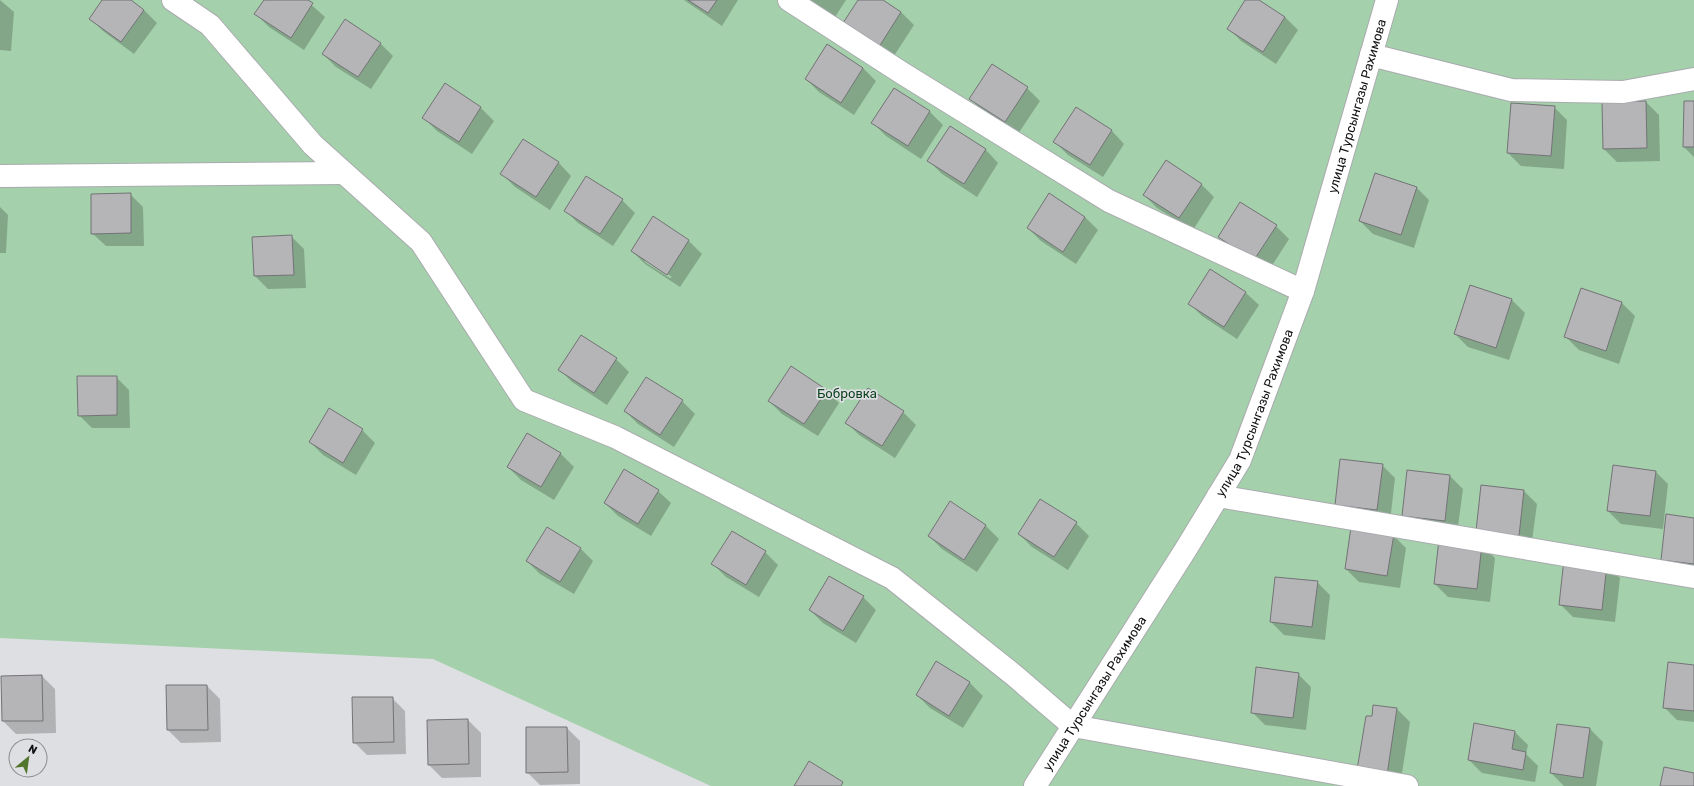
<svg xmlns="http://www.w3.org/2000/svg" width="1694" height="786" font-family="Rubik,sans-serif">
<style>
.green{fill:#a4d0ab}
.shadow{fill:#0003;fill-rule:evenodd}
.building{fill:#b5b5b8;stroke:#737376}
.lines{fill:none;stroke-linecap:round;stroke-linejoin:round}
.minor-casing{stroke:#a9abae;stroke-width:24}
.minor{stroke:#fff;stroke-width:22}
.labels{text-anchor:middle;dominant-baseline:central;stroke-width:3.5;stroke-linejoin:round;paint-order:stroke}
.street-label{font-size:13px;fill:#101112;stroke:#dedfe2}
.park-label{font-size:13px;fill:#0d421e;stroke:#dedfe2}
</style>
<rect width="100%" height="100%" fill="#dedfe2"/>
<path class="green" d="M 0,0 L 1694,0 L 1694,786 L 711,786 L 433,659 L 0,638 Z"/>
<path class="shadow" d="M 0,0 L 14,12 L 11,51 L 0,50 Z
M 103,0 L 129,0 L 144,10 L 157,23 L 134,54 L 103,31 L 90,18 Z
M 265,0 L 306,0 L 325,17 L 304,50 L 269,27 L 256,14 Z
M 684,0 L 738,0 L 722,26 Z
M 809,0 L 846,0 L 835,17 Z
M 859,0 L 881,0 L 901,12 L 914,25 L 892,59 L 857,36 Z
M 1246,0 L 1257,0 L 1285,17 L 1298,30 L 1276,64 L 1241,41 L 1228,28 Z
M 380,43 L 393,56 L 371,89 L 336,67 L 323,54 Z
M 828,45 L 863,68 L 876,81 L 854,115 L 819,92 L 806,79 Z
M 445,85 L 481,108 L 494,121 L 472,154 L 437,131 L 424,118 Z
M 1027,88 L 1040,101 L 1018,134 L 983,111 L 970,98 Z
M 894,90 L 930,112 L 943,125 L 921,159 L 886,136 L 873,123 Z
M 1646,102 L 1659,115 L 1660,161 L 1617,162 L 1604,149 Z
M 1694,102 L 1694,157 L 1684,147 Z
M 1554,107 L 1567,120 L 1564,169 L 1521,166 L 1508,153 Z
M 1076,108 L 1112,131 L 1124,144 L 1103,177 L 1068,155 L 1055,142 Z
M 950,127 L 986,150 L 998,163 L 977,197 L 942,174 L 929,161 Z
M 523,140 L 559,163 L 571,176 L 550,210 L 515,187 L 502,174 Z
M 1201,184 L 1214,197 L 1193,230 L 1157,208 L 1144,195 Z
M 1416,187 L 1429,200 L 1414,248 L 1373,234 L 1360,221 Z
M 130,194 L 143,207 L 144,246 L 106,246 L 92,233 Z
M 622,200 L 635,213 L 613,246 L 578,223 L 565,210 Z
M 0,207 L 8,215 L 6,253 L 0,253 Z
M 1085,217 L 1098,230 L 1076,264 L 1041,241 L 1028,228 Z
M 654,218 L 689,241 L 702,254 L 680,287 L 645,264 L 632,251 ZM 645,260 L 672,277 L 670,278 L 645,262 Z
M 1276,226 L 1289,239 L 1268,272 L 1232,249 L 1219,236 Z
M 291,236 L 304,249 L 306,288 L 268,289 L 255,276 L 253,238 Z
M 1211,270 L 1246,293 L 1259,305 L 1237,339 L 1202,316 L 1189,303 Z
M 1581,289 L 1622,303 L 1635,316 L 1619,364 L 1579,350 L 1566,337 Z
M 1512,300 L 1525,313 L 1509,360 L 1468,347 L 1455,334 Z
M 616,359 L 629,372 L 607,405 L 572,382 L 559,369 Z
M 116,377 L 129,390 L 130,428 L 92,428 L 79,415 Z
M 868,389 L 903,412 L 916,425 L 895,458 L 859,435 L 846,422 Z
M 826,390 L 839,403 L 818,436 L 782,414 L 769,401 Z
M 682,401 L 695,414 L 674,447 L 638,424 L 625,411 Z
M 362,430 L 375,443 L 356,475 L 323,455 L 310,442 Z
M 528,434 L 561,454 L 574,467 L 554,500 L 521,480 L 508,467 Z
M 1382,465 L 1395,478 L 1390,522 L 1349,517 L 1336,504 Z
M 1655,471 L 1668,484 L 1663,529 L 1621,524 L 1608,511 Z
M 1450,476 L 1463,489 L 1457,534 L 1416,528 L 1403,515 Z
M 658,491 L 671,503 L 651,536 L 618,516 L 605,503 Z
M 1524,491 L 1537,504 L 1531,548 L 1490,543 Z
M 1041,501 L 1076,523 L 1089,536 L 1068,570 L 1032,547 L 1019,534 Z
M 1694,519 L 1694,575 L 1675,572 L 1662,559 Z
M 986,526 L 999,539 L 977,572 L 942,549 L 929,536 Z
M 733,532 L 765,552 L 778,565 L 759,597 L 726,577 L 713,564 Z
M 1393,535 L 1406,548 L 1400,588 L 1359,582 L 1346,569 Z
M 1482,545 L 1495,558 L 1490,602 L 1448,597 L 1435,584 Z
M 580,548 L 593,561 L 574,594 L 540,574 L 527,561 Z
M 1607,565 L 1620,578 L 1615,622 L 1573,617 L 1560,604 Z
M 1317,582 L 1330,595 L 1325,640 L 1284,635 L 1271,622 Z
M 863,597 L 876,610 L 856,643 L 823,623 L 810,610 Z
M 936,662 L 970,683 L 983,696 L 963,728 L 930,708 L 917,695 Z
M 1694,666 L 1694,722 L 1677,720 L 1664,707 Z
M 1298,674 L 1311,687 L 1306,730 L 1265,725 L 1252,712 Z
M 42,676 L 55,689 L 56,733 L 16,734 L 3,721 L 2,677 Z
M 207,686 L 220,699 L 221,742 L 181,743 L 168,730 Z
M 392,698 L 405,711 L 406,754 L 367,755 L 354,742 Z
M 1374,706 L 1397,709 L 1410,722 L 1400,786 L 1372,783 L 1372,718 Z
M 468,720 L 481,733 L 481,777 L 442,778 L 429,765 Z
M 1475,725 L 1515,732 L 1528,745 L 1526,754 L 1538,766 L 1535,782 L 1482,773 L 1469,760 Z
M 567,728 L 580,741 L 580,784 L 540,785 L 527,772 Z
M 1590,729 L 1603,742 L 1596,786 L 1564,786 L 1551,773 Z"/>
<path class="building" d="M 102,0 L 131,0 L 144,10 L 121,42 L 89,19 Z
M 264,0 L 308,0 L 313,3 L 291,38 L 254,14 Z
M 688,0 L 717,0 L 708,13 Z
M 858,0 L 883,0 L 901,12 L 879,47 L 843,23 Z
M 1245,0 L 1259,0 L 1285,17 L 1263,52 L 1227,29 Z
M 345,19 L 381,43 L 358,77 L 322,54 Z
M 827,44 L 863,68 L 841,103 L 805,79 Z
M 992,64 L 1028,87 L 1005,122 L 969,99 Z
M 445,83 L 481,107 L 459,142 L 422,118 Z
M 894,88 L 930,111 L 908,146 L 871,123 Z
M 1646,101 L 1647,148 L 1603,149 L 1602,102 Z
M 1684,101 L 1694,101 L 1694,147 L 1683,147 Z
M 1511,103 L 1555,106 L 1551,156 L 1507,153 Z
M 1076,107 L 1112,130 L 1090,165 L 1053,142 Z
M 950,126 L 986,149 L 964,184 L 927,161 Z
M 523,139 L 559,162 L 536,197 L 500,174 Z
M 1166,160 L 1202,184 L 1179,218 L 1143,195 Z
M 1375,173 L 1417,187 L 1401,235 L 1359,221 Z
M 586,176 L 623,199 L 600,234 L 564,211 Z
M 131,193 L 131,233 L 91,234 L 91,194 Z
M 1049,193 L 1085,217 L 1063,252 L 1027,228 Z
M 1240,202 L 1277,225 L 1254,260 L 1218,237 Z
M 653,216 L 689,240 L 667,275 L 631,251 Z
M 292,235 L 294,275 L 254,276 L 252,237 Z
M 1210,269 L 1246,292 L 1224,327 L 1188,304 Z
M 1470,285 L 1512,299 L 1496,348 L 1454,334 Z
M 1581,288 L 1622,302 L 1606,351 L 1564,337 Z
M 581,335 L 617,358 L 594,393 L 558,370 Z
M 791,366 L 827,390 L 804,424 L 768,401 Z
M 77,376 L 117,376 L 117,415 L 78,416 Z
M 646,377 L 683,400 L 660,435 L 624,411 Z
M 868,388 L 904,411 L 882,446 L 845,423 Z
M 329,408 L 363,429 L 343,463 L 309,442 Z
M 527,433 L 561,453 L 541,487 L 507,467 Z
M 1340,459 L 1383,464 L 1377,510 L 1335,505 Z
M 1613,465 L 1656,471 L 1650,516 L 1607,511 Z
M 624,469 L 659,490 L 638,524 L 604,503 Z
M 1407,470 L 1450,475 L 1445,521 L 1402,516 Z
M 1481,485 L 1524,490 L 1519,536 L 1476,531 Z
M 1040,499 L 1077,522 L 1054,557 L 1018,534 Z
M 950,501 L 986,525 L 964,560 L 928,536 Z
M 1666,514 L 1694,518 L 1694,564 L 1661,560 Z
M 547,527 L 581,548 L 560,582 L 526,561 Z
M 1351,527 L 1394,534 L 1387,576 L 1345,569 Z
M 732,531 L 766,551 L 746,585 L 711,564 Z
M 1439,539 L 1482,544 L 1477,589 L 1434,584 Z
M 1564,559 L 1607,564 L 1602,610 L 1559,605 Z
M 829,576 L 864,596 L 843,631 L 809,610 Z
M 1275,577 L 1318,581 L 1312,627 L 1270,622 Z
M 936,661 L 970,682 L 949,716 L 916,695 Z
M 1668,662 L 1694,665 L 1694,711 L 1663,708 Z
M 1256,667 L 1299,673 L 1293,718 L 1251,713 Z
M 42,675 L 43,721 L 2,721 L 1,676 Z
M 166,685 L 207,685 L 208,730 L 167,730 Z
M 352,697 L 393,697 L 394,742 L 353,743 Z
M 1373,705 L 1397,708 L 1387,775 L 1357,770 L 1366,716 L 1372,716 Z
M 468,719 L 469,764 L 428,765 L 427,720 Z
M 1474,723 L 1515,731 L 1512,749 L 1526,752 L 1523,770 L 1468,760 Z
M 1557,724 L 1590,728 L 1583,778 L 1550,773 Z
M 526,727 L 567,727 L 568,772 L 526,773 Z
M 809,761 L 843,782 L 841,786 L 794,786 Z
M 1664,767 L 1694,773 L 1694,786 L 1660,786 Z"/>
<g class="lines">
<defs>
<g id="minor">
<path d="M 173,0 L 210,25 L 313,145 L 421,242 L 524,400 L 615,437 L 892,578 L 1015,676 L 1073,726 L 1407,786"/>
<path d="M 789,0 L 902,73 L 1109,201 L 1303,291"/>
<path d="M 1371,55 L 1511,90 L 1623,92 L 1694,79"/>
<path d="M 0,176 L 343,173"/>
<path d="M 1218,496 L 1694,577"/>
<path id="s1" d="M 1035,786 L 1186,549 L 1240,460 L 1303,291 L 1387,0"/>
</g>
</defs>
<use href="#minor" class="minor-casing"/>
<use href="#minor" class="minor"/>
</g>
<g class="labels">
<g class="street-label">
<text stroke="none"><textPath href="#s1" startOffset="758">улица Турсынгазы Рахимова</textPath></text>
<text stroke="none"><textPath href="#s1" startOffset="434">улица Турсынгазы Рахимова</textPath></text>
<text stroke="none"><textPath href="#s1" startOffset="110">улица Турсынгазы Рахимова</textPath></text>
</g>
<g class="park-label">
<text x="847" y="393">Бобровка</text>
</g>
</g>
<g transform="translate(28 758) rotate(29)"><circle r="19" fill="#dedfe2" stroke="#8c8d8f"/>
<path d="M0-3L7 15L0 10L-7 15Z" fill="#52752d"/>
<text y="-6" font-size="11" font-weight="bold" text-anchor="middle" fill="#101112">N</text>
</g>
</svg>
